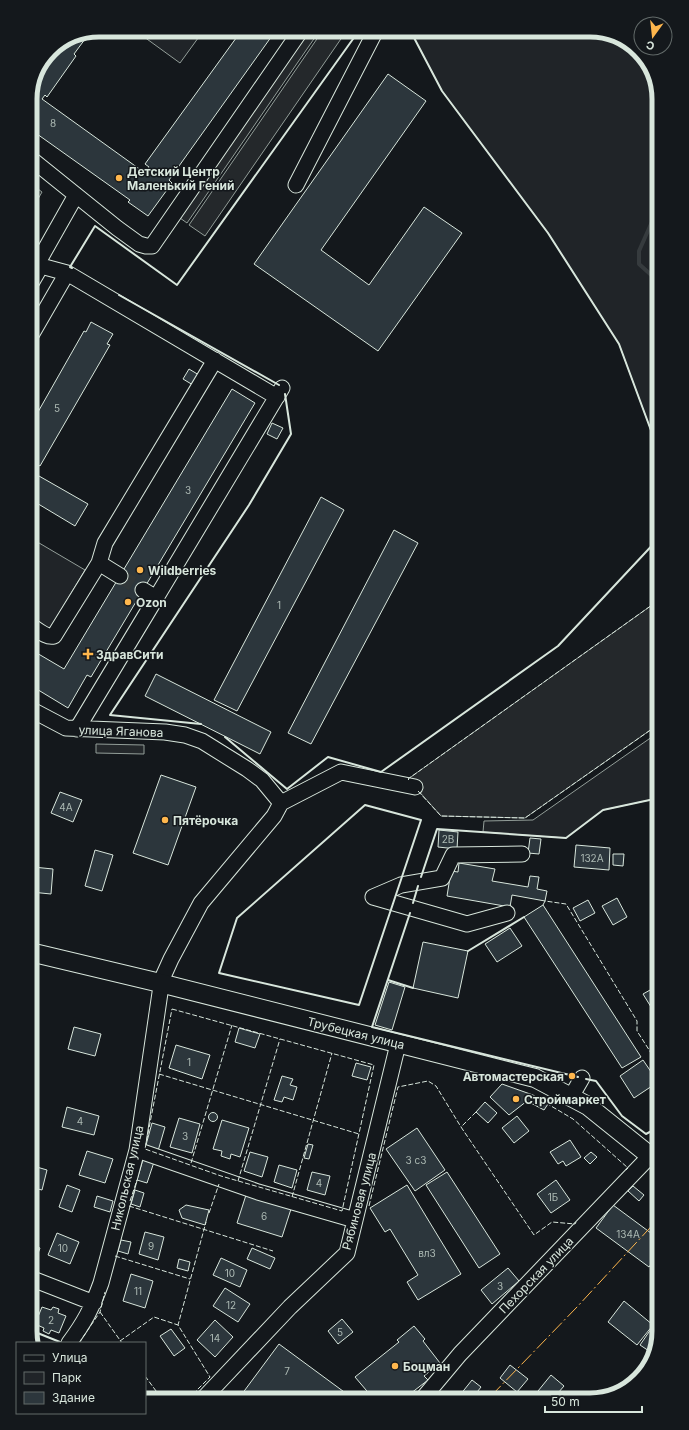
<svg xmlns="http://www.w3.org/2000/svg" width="689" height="1430" font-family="Inter,sans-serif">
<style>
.green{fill:#202428;stroke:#939e99}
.parking{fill:#24282b;stroke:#939e99}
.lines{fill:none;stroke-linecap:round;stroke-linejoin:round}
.stream{stroke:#363b3e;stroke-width:4}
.building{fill:#2c363c;stroke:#d8e6dc}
.minor-tunnel{stroke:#313739;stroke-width:15;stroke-dasharray:15 8;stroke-linecap:butt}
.minor-casing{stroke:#d8e6dc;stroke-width:17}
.major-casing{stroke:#d8e6dc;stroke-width:20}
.minor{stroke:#14181c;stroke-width:15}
.major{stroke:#14181c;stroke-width:18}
.fence{stroke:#d8e6dc;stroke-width:1;stroke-dasharray:5 2;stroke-linecap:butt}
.wall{stroke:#d8e6dc;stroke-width:2}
.power{stroke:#ffb74d;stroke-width:1;stroke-dasharray:14 3 2 3;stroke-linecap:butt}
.poi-dot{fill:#ffb74d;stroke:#14181c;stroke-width:1.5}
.labels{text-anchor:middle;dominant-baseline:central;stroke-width:3;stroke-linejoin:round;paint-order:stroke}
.number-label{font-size:10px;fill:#adbab4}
.poi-label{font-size:12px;font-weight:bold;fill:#d8e6dc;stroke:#14181c;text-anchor:start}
.street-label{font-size:12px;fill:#d8e6dc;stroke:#14181c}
.rim{fill:none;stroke:#d8e6dc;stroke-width:5}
</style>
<rect width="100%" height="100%" fill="#14181c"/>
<path class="green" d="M 595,30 L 632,44 L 654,72 L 659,98 L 659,452 L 619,344 L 548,233 L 442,91 L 411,32 Z
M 140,34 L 201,34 L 180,63 Z
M 34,540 L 85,570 L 49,630 L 30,618 L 30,547 Z
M 659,732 L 659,798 L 603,810 L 566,838 L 483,832 L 484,821 L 533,820 Z"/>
<path class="parking" d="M 308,33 L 318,33 L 187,223 L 180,218 Z
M 321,33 L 345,33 L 205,236 L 189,225 Z
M 30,183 L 42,192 L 30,213 Z
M 659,600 L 659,724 L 525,818 L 441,816 L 408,779 Z
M 96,744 L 144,745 L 144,754 L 96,753 Z"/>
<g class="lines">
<path class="stream" d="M 659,282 L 639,264 L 639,251 L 659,206"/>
</g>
<path class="building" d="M 274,33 L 169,180 L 172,183 L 148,216 L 128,202 L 130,200 L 30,129 L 30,94 L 50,50 L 72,35 L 88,35 L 74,54 L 76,56 L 47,97 L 45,95 L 42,99 L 145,173 L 149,167 L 145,164 L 239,34 Z
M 388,74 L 426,101 L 321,250 L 369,285 L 424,207 L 462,233 L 378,351 L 254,264 Z
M 91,322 L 113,334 L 107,344 L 110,345 L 40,466 L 37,464 L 32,472 L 88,504 L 75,526 L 30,499 L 30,426 L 84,331 L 86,332 Z
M 189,369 L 199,375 L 193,385 L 183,379 Z
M 232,389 L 255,403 L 91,677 L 87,675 L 68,708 L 30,685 L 30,649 L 64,669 Z
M 272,423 L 283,428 L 277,439 L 267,434 Z
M 321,497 L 344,510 L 237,711 L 214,700 Z
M 394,530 L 418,543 L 311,744 L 288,733 Z
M 156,674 L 271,732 L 260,754 L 145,696 Z
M 161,775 L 196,787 L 168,865 L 133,853 Z
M 60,792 L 82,800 L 73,822 L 51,813 Z
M 439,830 L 458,832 L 457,849 L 438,847 Z
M 530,838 L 541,839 L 539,854 L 528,853 Z
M 576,845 L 610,848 L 609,870 L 574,867 Z
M 95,850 L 113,855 L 102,891 L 85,886 Z
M 613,854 L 624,854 L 623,866 L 613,865 Z
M 459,863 L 495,869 L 492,881 L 528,887 L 530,876 L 539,877 L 537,889 L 547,891 L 545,901 L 512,895 L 510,907 L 447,896 L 451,871 L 458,872 Z
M 33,867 L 53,869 L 51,894 L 31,892 Z
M 617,898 L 627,917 L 613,925 L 602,906 Z
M 588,900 L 595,913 L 580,921 L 573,908 Z
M 543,905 L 641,1057 L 622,1068 L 524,917 Z
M 510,928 L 522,946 L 497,962 L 485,944 Z
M 423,942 L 468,951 L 458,998 L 413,988 Z
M 389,982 L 405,987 L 392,1030 L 375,1025 Z
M 659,985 L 659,1003 L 651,1007 L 643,994 Z
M 74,1027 L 101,1034 L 95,1056 L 68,1049 Z
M 239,1028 L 260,1034 L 255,1048 L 235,1042 Z
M 176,1045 L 210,1055 L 202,1079 L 169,1068 Z
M 643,1060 L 658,1082 L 634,1098 L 620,1076 Z
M 356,1063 L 371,1067 L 367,1080 L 352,1076 Z
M 282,1076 L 293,1079 L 290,1085 L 297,1087 L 293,1100 L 284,1097 L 282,1102 L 274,1100 Z
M 502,1084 L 533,1095 L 548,1104 L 544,1110 L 527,1101 L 509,1115 L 490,1097 Z
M 30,1100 L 38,1102 L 33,1120 L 30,1119 Z
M 485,1102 L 497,1113 L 488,1123 L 476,1112 Z
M 67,1107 L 99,1116 L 94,1135 L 62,1127 Z
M208.5 1117a4.5 4.5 0 1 1 9 0a4.5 4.5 0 1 1-9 0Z
M 517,1116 L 529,1131 L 514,1143 L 502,1128 Z
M 179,1118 L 200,1124 L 192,1153 L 170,1147 Z
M 222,1120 L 249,1128 L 240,1157 L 231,1154 L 230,1159 L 221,1156 L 222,1151 L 213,1149 Z
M 152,1123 L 165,1127 L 158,1151 L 147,1147 L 146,1145 Z
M 417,1128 L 445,1170 L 415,1191 L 386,1149 Z
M 570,1140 L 581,1157 L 566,1166 L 563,1161 L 558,1164 L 550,1152 Z
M 308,1144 L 313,1145 L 309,1159 L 304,1158 Z
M 87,1151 L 113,1159 L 105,1183 L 79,1175 Z
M 250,1152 L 268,1157 L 262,1177 L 244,1171 Z
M 591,1152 L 597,1157 L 590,1164 L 584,1158 Z
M 144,1156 L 155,1159 L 147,1183 L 137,1180 Z
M 30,1165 L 47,1170 L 42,1190 L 30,1187 Z
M 279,1165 L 297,1170 L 292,1188 L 274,1182 Z
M 312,1172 L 330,1176 L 325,1195 L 307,1190 Z
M 447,1172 L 500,1254 L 479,1268 L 426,1185 Z
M 556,1180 L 570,1200 L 551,1213 L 537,1194 Z
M 67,1185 L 80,1190 L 72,1212 L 59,1207 Z
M 407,1185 L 461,1274 L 418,1300 L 407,1282 L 418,1275 L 390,1229 L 385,1232 L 370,1208 Z
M 633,1186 L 644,1195 L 639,1201 L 628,1191 Z
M 135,1190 L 144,1193 L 140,1207 L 131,1204 Z
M 246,1195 L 291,1209 L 282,1237 L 237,1223 Z
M 97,1196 L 113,1201 L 110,1212 L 94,1207 Z
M 186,1205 L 209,1210 L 205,1225 L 182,1218 L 179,1210 Z
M 613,1205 L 659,1239 L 659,1253 L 649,1267 L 596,1228 Z
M 145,1232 L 164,1237 L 158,1260 L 139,1254 Z
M 57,1233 L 79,1242 L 70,1264 L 48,1255 Z
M 121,1240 L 131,1242 L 128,1254 L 118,1251 Z
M 30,1244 L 40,1248 L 34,1264 L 30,1263 Z
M 252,1248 L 275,1258 L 270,1269 L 247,1259 Z
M 221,1258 L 247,1270 L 240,1287 L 213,1275 Z
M 179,1259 L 190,1262 L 188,1271 L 177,1268 Z
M 508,1268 L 519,1281 L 492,1304 L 481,1290 Z
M 131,1274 L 153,1281 L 145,1308 L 123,1301 Z
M 225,1288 L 250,1304 L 238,1322 L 213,1306 Z
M 624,1301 L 653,1325 L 637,1345 L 608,1322 Z
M 42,1307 L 51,1310 L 53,1307 L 59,1309 L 58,1313 L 66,1316 L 59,1333 L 51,1330 L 49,1334 L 43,1331 L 44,1328 L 35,1324 Z
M 342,1319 L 353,1332 L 338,1344 L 328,1331 Z
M 658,1319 L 659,1332 L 656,1343 L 649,1351 L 640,1345 Z
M 215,1320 L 233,1337 L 215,1357 L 197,1340 Z
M 414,1326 L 425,1339 L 423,1341 L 440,1363 L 424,1376 L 428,1380 L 406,1397 L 372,1397 L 355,1377 L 399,1342 L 397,1340 Z
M 171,1329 L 185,1348 L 174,1356 L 160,1336 Z
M 279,1344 L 351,1397 L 239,1398 Z
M 510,1365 L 528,1379 L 517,1392 L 500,1378 Z
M 551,1375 L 564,1386 L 558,1393 L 561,1395 L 543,1396 L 538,1391 Z
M 472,1380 L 481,1387 L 474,1396 L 462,1396 L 460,1395 Z"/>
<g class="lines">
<path class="minor-tunnel" d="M 120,576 L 143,590"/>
<defs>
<path id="minor" d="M 30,158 L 117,228 L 139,244 L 146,246 L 152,246 L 299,33
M 296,185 L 375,32
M 37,264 L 76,195
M 41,266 L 67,273 L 277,397
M 30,285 L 41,266 L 33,261
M 30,337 L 67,273
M 99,563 L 105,543 L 215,360
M 156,598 L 282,388
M 30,625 C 37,629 46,638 54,636 L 99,563 L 120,576
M 30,709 L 66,728 L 165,732 L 185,735 L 202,741 L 247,769 L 262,780 L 281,803 L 274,816 L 201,903 L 171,959 L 162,979 L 137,1150 L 101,1283 C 92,1308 84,1323 69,1343
M 77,729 L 156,598 L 143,590
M 281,803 L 341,772 L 415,787
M 373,897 L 401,885 L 442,878 L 453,855 L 522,854
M 373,897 L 467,924 L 507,913
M 571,1097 L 582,1078
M 137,1150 L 258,1192 L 355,1220
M 30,1278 L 94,1303
M 424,1397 L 460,1354 L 650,1156 L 659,1151
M 203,1399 L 290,1307 L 347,1253 L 398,1044"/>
<path id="major" d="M 30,952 L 156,982 L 535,1078 L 588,1106 L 659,1163"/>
</defs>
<use href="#minor" class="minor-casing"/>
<use href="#major" class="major-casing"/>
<use href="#minor" class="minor"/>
<use href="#major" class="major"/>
<path class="fence" d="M 409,780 L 408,779 L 659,600
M 418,791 L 441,816 L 525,818 L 659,724
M 543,905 L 545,901 L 566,904 L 637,1021 L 637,1031 L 653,1056 L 657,1054 L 659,1057
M 172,1009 L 374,1065 L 342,1211 L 221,1176 L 145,1149 Z
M 159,1074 L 359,1134
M 546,1103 L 573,1119 L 628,1168 L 626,1170
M 476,1112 L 461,1127 L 534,1235 L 552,1222 L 575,1224 L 576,1222
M 191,1163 L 232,1025
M 238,1181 L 280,1039
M 292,1197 L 332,1053
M 130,1201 L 137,1180
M 129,1206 L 273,1251
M 369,1206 L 398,1087 L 428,1081 L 436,1086 L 461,1127
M 209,1213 L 219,1184
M 115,1256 L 190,1279
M 100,1312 L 122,1343
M 120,1341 L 154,1317 L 178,1325
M 79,1343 L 100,1312 L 105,1292
M 145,1376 L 162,1399
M 154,1399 L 159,1396
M 188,1399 L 210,1377 L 178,1325 L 206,1222"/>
<path class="wall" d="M 411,32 L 442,91 L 548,233 L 619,344 L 659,452
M 72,268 L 70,267 L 95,226 L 177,285 L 358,32
M 119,295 L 279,385
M 201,724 L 110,715 L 249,505 L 291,434 L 285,394
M 225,737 L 287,789 L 328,757 L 381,772 L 558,646 L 659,538
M 365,805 L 421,820 L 359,1005 L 219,973 L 237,918 Z
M 421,877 L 437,829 L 566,838 L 603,810 L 659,798
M 413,903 L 418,886
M 410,913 L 372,1027 L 578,1077
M 468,951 L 524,917
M 388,980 L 413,988
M 586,1079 L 596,1081 L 622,1116 L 646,1134 L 659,1127
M 30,1330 L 60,1342 L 58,1343"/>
<path class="power" d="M 491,1396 L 577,1307 L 659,1218"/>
</g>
<g class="poi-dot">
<circle cx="119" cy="178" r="4"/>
<circle cx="140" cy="570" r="4"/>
<circle cx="128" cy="602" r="4"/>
<path d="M86 648h4v4h4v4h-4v4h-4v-4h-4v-4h4z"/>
<circle cx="165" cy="820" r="4"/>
<circle cx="572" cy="1076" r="4"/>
<circle cx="516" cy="1099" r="4"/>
<circle cx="395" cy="1366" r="4"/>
</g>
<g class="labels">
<g class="number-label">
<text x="53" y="123">8</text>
<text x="57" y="408">5</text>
<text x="188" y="490">3</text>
<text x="279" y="605">1</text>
<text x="66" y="807">4А</text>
<text x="448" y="839">2В</text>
<text x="592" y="858">132А</text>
<text x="189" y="1062">1</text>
<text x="80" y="1121">4</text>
<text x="185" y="1136">3</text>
<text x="416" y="1160">3 с3</text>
<text x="319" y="1183">4</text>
<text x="553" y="1197">1Б</text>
<text x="264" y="1216">6</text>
<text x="628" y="1234">134А</text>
<text x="151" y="1246">9</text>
<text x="63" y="1248">10</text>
<text x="427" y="1253">вл3</text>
<text x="230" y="1273">10</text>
<text x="500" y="1286">3</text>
<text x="138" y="1291">11</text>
<text x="231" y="1305">12</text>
<text x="51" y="1320">2</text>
<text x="340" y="1332">5</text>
<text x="215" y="1338">14</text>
<text x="287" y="1371">7</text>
</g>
<g class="poi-label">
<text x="127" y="171">Детский Центр<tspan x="127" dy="14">Маленький Гений</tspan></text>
<text x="148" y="570">Wildberries</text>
<text x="136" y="602">Ozon</text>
<text x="96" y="654">ЗдравСити</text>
<text x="173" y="820">Пятёрочка</text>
<text x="564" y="1076" text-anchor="end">Автомастерская</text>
<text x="524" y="1099">Строймаркет</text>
<text x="403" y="1366">Боцман</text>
</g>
<g class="street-label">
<text transform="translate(121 731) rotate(2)">улица Яганова</text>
<text transform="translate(356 1033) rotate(14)">Трубецкая улица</text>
<text transform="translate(127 1178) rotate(-77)">Никольская улица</text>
<text transform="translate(359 1201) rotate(-75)">Рябиновая улица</text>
<text transform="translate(536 1275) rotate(-46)">Пехорская улица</text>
</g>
</g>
<path d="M0 0H689V1430H0ZM99 37H590A62 62 0 0 1 652 99V1331A62 62 0 0 1 590 1393H99A62 62 0 0 1 37 1331V99A62 62 0 0 1 99 37Z" fill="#14181c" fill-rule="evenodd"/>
<path class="rim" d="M99 37H590A62 62 0 0 1 652 99V1331A62 62 0 0 1 590 1393H99A62 62 0 0 1 37 1331V99A62 62 0 0 1 99 37Z"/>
<rect x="16" y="1342" width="130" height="72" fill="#14181c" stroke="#626a69"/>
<rect x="24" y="1355" width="20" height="6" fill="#14181c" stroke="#626a69"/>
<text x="52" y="1362" font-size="12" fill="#d8e6dc">Улица</text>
<rect x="24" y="1372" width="20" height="12" fill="#202428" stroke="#626a69"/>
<text x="52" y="1382" font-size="12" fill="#d8e6dc">Парк</text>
<rect x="24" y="1392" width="20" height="12" fill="#2c363c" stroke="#626a69"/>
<text x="52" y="1402" font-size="12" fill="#d8e6dc">Здание</text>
<g transform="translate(653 36) rotate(195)"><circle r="19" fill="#14181c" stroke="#626a69"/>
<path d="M0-3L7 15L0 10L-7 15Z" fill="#ffb74d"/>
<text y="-6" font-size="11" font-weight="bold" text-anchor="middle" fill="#d8e6dc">С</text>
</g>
<path d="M545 1406v6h97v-6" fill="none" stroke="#d8e6dc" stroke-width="2"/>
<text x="551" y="1406" font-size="12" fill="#d8e6dc" stroke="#14181c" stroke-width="3" paint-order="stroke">50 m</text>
</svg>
